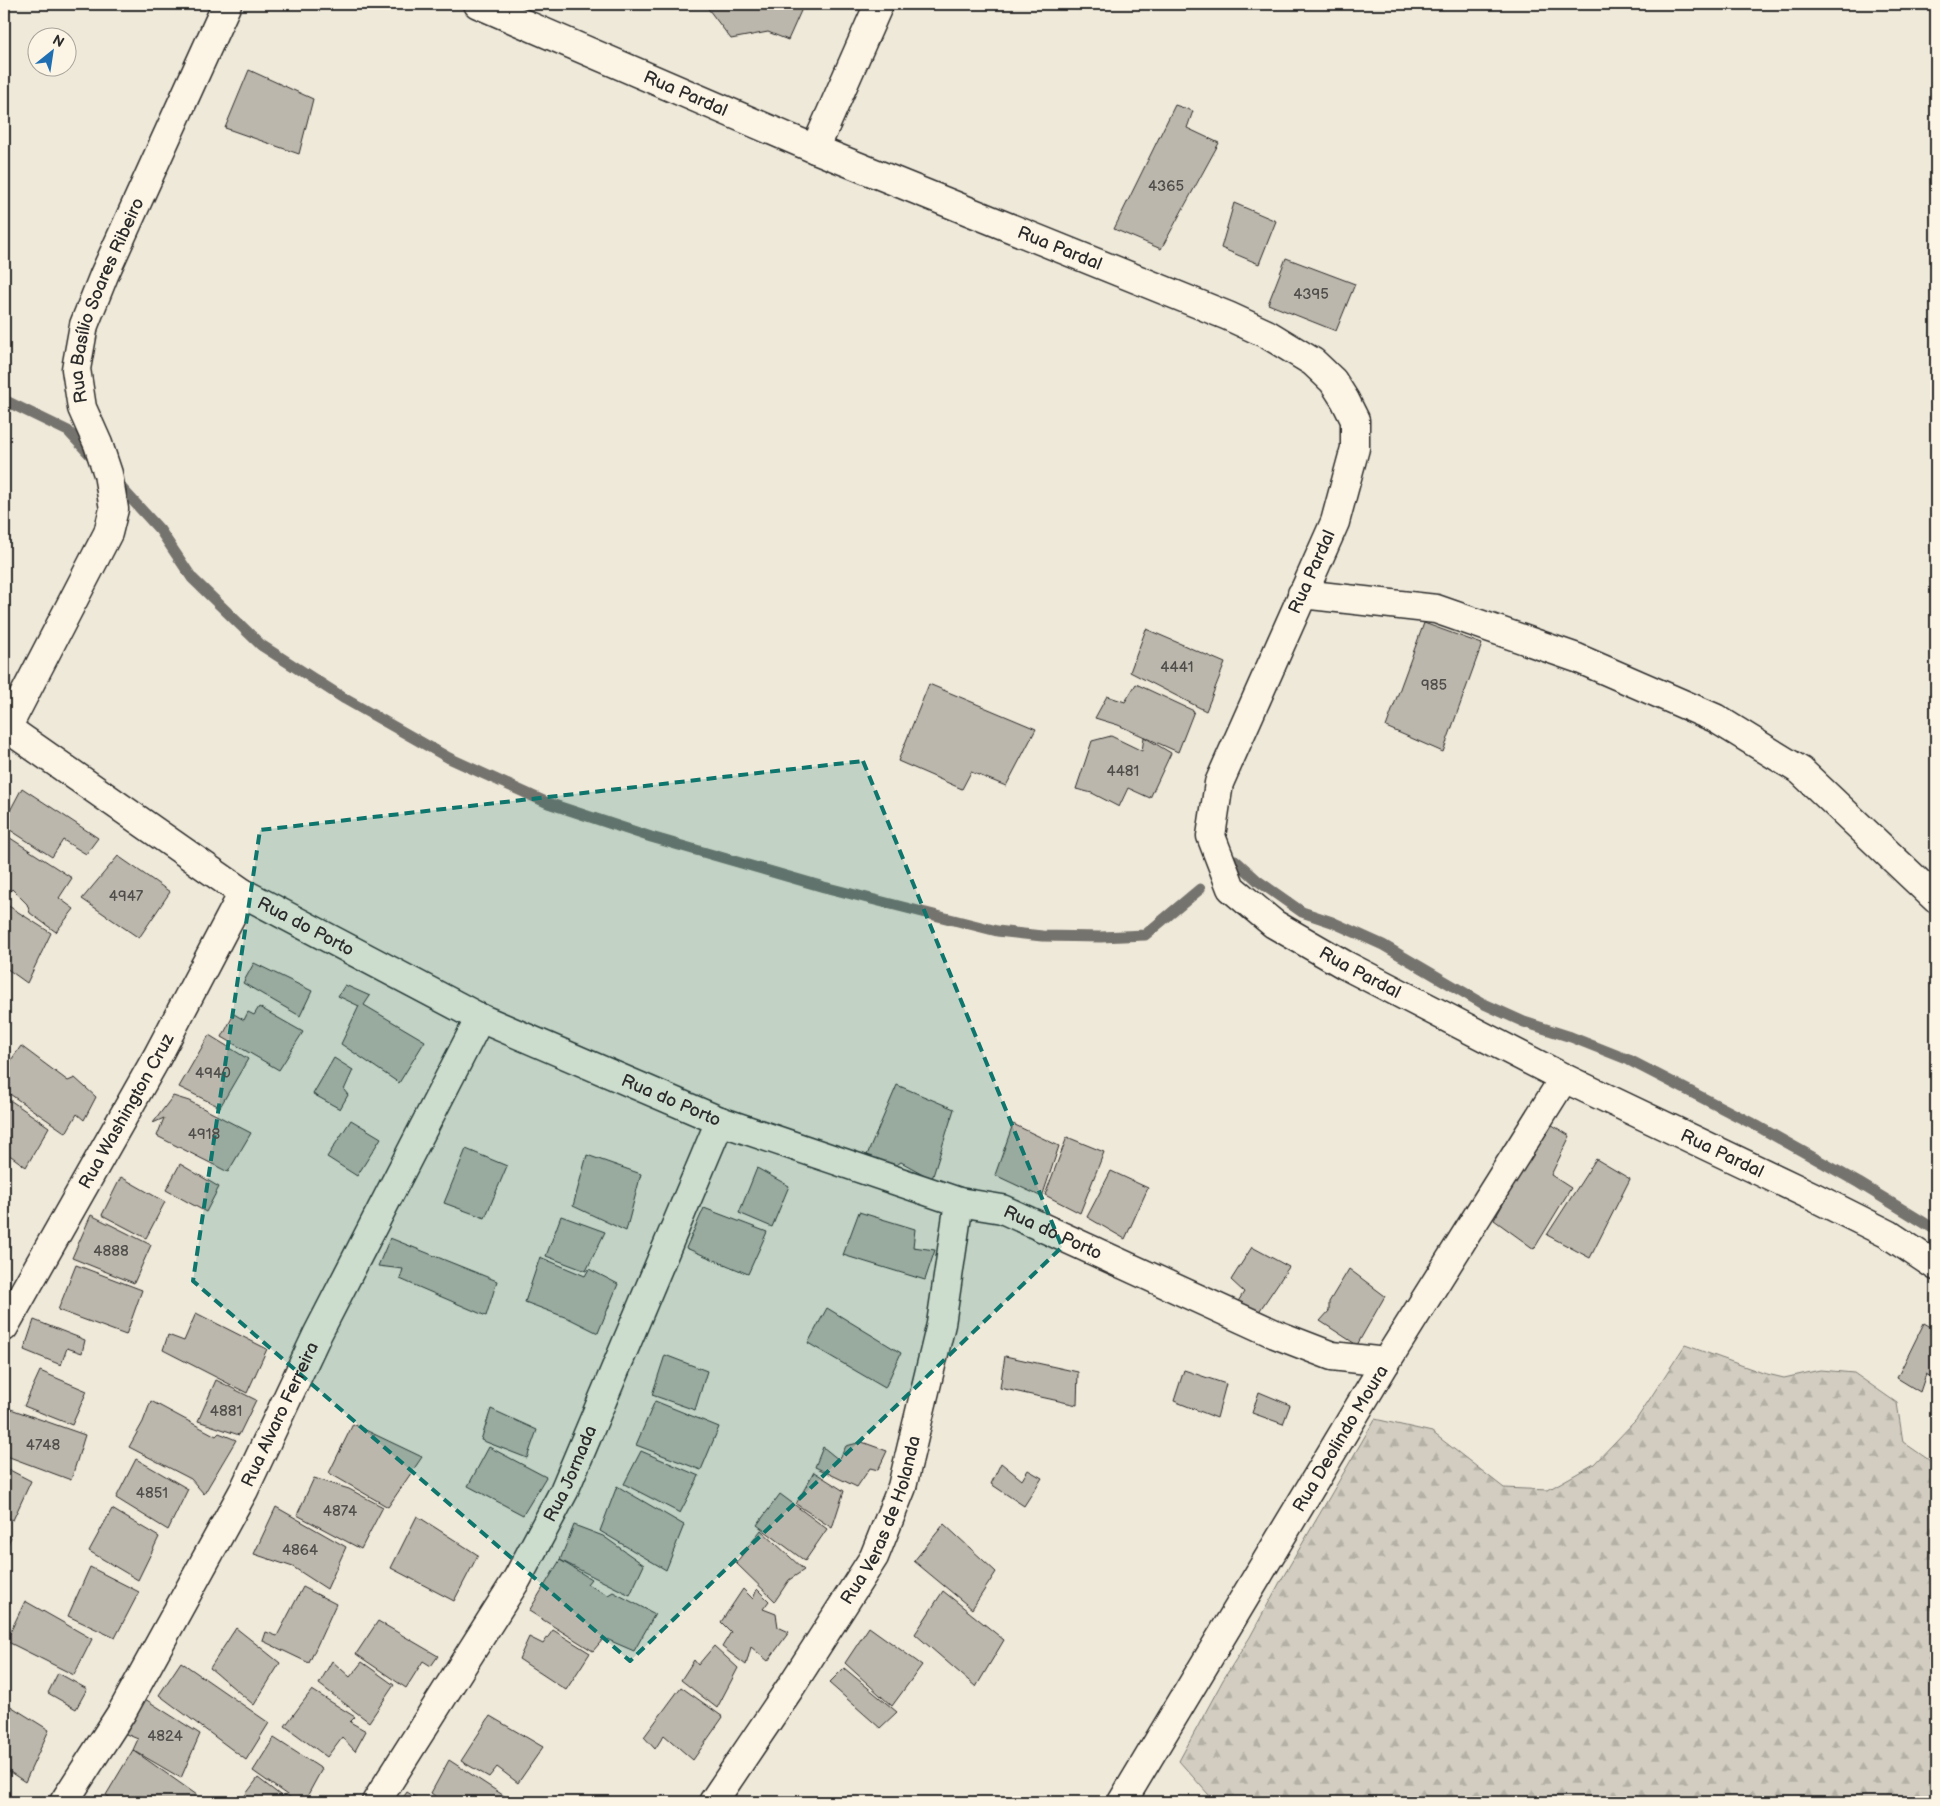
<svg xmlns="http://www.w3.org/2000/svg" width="1940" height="1806" font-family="'Balsamiq Sans',sans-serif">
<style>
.forest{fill:url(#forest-firs);stroke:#7e7c76}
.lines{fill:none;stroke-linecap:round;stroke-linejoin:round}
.stream{stroke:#75736d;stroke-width:11}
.building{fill:#bcb7ac;stroke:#2b2b2b}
.minor-casing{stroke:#2b2b2b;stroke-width:31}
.minor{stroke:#fcf5e5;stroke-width:28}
.marked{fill:#0f766e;fill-opacity:0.2;stroke:#0f766e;stroke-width:4;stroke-dasharray:10 6;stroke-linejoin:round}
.labels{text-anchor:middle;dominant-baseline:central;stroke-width:4.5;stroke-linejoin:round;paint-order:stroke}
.number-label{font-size:15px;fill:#4f4e4b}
.street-label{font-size:18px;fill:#2b2b2b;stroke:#fcf5e5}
</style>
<defs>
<pattern id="forest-firs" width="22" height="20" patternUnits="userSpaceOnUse" patternTransform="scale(1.25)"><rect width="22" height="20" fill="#d2cdc0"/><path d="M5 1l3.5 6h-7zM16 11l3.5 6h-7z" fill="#b4b0a5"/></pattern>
</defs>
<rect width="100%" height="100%" fill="#efe9da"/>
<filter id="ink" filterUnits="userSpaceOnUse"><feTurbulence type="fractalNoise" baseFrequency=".02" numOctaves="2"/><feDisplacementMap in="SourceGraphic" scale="10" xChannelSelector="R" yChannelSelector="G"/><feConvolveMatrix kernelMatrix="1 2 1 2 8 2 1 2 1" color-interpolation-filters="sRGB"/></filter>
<g filter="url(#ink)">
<path class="forest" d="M 1685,1345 L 1763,1373 L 1784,1378 L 1820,1370 L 1854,1373 L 1897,1403 L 1903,1442 L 1929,1460 L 1936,1477 L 1936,1802 L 1218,1802 L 1208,1794 L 1179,1761 L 1223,1680 L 1250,1637 L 1280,1582 L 1375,1419 L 1432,1432 L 1504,1488 L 1548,1490 L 1594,1464 L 1636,1420 Z"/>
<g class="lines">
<path class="stream" d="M 4,400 L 68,431 L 95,460
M 115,481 L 160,530 L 192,578 L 261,645 L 345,699 L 449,758 L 548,803 L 651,837 L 824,887 L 997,931 L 1042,936 L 1101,937 L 1145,935 L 1200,889
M 1235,860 L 1258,881 L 1302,912 L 1332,922 L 1383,945 L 1482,1003 L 1524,1022 L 1571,1037 L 1629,1060 L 1759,1127 L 1859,1183 L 1936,1230"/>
</g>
<path class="building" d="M 707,4 L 804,4 L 788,40 L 768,32 L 731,39 L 706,6 Z
M 249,70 L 313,99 L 299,154 L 225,128 Z
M 1175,105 L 1193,111 L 1187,128 L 1219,143 L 1161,249 L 1114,229 Z
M 1234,203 L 1276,221 L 1259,264 L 1221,248 Z
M 1286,258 L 1355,284 L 1336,331 L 1268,304 Z
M 1424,623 L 1482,644 L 1443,752 L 1386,727 Z
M 1146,629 L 1225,663 L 1206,711 L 1130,672 Z
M 929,684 L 1036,729 L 1006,786 L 971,772 L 962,789 L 898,761 Z
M 1136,684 L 1194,711 L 1178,752 L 1118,725 L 1095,718 L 1107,696 L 1125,702 Z
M 1111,736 L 1142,751 L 1144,737 L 1171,753 L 1150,798 L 1128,788 L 1119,807 L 1092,793 L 1076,789 L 1092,741 Z
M 22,788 L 98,838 L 86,854 L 63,840 L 52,857 L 4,826 L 4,822 Z
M 4,834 L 72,878 L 59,898 L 74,909 L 56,932 L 30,913 L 27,904 L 12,889 L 7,895 L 4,893 Z
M 118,856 L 170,892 L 139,938 L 82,899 Z
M 4,903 L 51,933 L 27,983 L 6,968 L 8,960 L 4,957 Z
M 254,963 L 312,991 L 300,1016 L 243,983 Z
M 345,985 L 370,996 L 364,1005 L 425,1041 L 399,1083 L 341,1044 L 359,1006 L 338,996 Z
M 259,1007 L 303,1032 L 279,1070 L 222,1037 L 234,1014 L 244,1020 L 248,1012 L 254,1015 Z
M 209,1035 L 248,1059 L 220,1107 L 179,1087 Z
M 21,1046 L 68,1081 L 75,1078 L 96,1097 L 84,1120 L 77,1114 L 66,1133 L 4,1090 L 4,1070 Z
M 334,1058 L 353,1070 L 344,1090 L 348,1095 L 340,1109 L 313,1094 Z
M 897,1085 L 954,1109 L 932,1179 L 901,1162 L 892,1168 L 867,1155 Z
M 4,1096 L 49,1127 L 26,1167 L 4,1151 Z
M 173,1096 L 189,1101 L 251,1133 L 228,1172 L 157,1136 L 164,1118 L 153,1123 Z
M 351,1120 L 381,1138 L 357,1176 L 327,1157 Z
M 1549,1123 L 1570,1136 L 1551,1175 L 1571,1188 L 1534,1249 L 1494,1220 Z
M 1013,1124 L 1059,1146 L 1042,1197 L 995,1175 Z
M 1067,1137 L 1104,1152 L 1080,1213 L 1045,1195 Z
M 466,1149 L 507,1166 L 485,1218 L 444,1203 Z
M 587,1155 L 641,1174 L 626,1231 L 573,1206 Z
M 1596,1159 L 1630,1179 L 1590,1258 L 1547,1235 Z
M 180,1164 L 219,1187 L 206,1212 L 166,1190 Z
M 757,1168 L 789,1186 L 772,1227 L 739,1213 Z
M 1111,1171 L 1148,1188 L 1125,1239 L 1087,1217 Z
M 121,1177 L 165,1202 L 146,1238 L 102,1215 Z
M 704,1208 L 767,1232 L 748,1274 L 686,1248 Z
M 859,1212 L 915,1229 L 913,1247 L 935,1250 L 925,1280 L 843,1255 Z
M 91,1215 L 151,1245 L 134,1283 L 72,1258 Z
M 561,1216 L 605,1232 L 586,1271 L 546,1256 Z
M 390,1238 L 497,1281 L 486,1316 L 400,1279 L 403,1269 L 378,1266 Z
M 1252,1247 L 1289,1267 L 1256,1316 L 1237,1303 L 1244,1292 L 1231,1280 Z
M 540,1257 L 585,1276 L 589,1269 L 618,1284 L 598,1333 L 570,1319 L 525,1302 Z
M 76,1265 L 142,1290 L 126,1335 L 58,1310 Z
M 1349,1269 L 1385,1296 L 1357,1345 L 1320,1321 L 1329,1311 L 1329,1302 Z
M 827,1308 L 901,1353 L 885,1388 L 808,1343 Z
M 196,1313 L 267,1349 L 247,1393 L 163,1350 L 168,1335 L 184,1341 Z
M 34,1320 L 85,1340 L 82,1353 L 67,1348 L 61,1365 L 24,1350 Z
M 1924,1323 L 1936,1330 L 1936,1380 L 1926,1374 L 1920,1392 L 1897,1378 Z
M 665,1355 L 707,1371 L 695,1410 L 652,1395 Z
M 1005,1356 L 1078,1372 L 1077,1405 L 1000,1388 Z
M 1184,1370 L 1226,1384 L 1217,1418 L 1174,1401 Z
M 40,1371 L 87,1391 L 72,1425 L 24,1406 Z
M 216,1380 L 256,1400 L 239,1435 L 198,1421 Z
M 1259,1392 L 1290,1405 L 1283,1424 L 1252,1413 Z
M 151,1401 L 216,1436 L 219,1433 L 236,1440 L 204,1494 L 191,1479 L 129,1447 L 143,1422 Z
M 655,1401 L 719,1427 L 701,1470 L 636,1445 Z
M 5,1407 L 85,1435 L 71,1480 L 4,1455 Z
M 491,1409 L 537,1430 L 527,1458 L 481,1440 Z
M 353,1424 L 422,1457 L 388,1507 L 329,1473 Z
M 862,1442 L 887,1451 L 878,1470 L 870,1468 L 857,1487 L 815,1467 L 823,1447 L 839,1460 L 846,1446 Z
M 489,1447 L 546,1477 L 523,1515 L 468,1486 Z
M 641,1451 L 699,1476 L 680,1513 L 624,1484 Z
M 136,1459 L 188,1489 L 168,1530 L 116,1498 Z
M 1001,1463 L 1022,1480 L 1028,1470 L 1042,1478 L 1024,1506 L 991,1484 Z
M 4,1467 L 31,1481 L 13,1520 L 4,1516 Z
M 814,1472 L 844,1491 L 832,1528 L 796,1504 Z
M 314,1478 L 349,1489 L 383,1507 L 361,1549 L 297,1515 Z
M 617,1486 L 684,1525 L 666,1570 L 600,1531 Z
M 780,1494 L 827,1529 L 805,1561 L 757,1525 Z
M 276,1507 L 346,1547 L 327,1589 L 293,1567 L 254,1554 Z
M 112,1509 L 159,1537 L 138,1580 L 89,1551 Z
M 417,1516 L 478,1555 L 454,1601 L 391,1568 Z
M 944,1524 L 996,1572 L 972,1609 L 914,1561 Z
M 574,1525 L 603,1536 L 644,1565 L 630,1595 L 560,1560 Z
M 761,1530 L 804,1570 L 789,1580 L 775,1601 L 736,1563 Z
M 4,1534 L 11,1537 L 4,1553 Z
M 560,1560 L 591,1579 L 587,1584 L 608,1595 L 613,1592 L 655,1614 L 634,1651 L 604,1638 L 593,1651 L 529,1611 Z
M 90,1567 L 139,1592 L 115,1638 L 68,1616 Z
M 303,1587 L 336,1604 L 309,1663 L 263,1641 L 266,1632 L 277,1636 Z
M 743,1589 L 753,1599 L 757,1589 L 769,1601 L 763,1609 L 776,1614 L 778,1627 L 789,1632 L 768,1661 L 751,1647 L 746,1665 L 722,1647 L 731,1632 L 721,1622 Z
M 943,1591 L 1004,1640 L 976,1687 L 915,1634 Z
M 25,1601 L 92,1639 L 74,1675 L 6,1641 Z
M 378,1621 L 438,1656 L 431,1666 L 423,1661 L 406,1688 L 356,1654 Z
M 869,1627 L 922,1665 L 892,1706 L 845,1663 Z
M 236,1628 L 280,1663 L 254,1705 L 210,1668 Z
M 553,1630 L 590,1653 L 566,1690 L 519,1659 L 529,1637 L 543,1644 Z
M 714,1646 L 738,1668 L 717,1708 L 681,1680 L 694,1660 L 698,1665 Z
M 332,1661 L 350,1677 L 362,1662 L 394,1685 L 369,1722 L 319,1684 Z
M 181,1662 L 269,1723 L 246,1760 L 159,1695 Z
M 844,1668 L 897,1712 L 880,1728 L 829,1683 Z
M 58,1673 L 87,1689 L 76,1709 L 48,1693 Z
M 681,1687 L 723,1717 L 693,1760 L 664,1735 L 655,1749 L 644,1737 Z
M 312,1690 L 355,1717 L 350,1722 L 366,1731 L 355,1751 L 342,1737 L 327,1757 L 285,1726 Z
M 145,1699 L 200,1734 L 181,1778 L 133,1750 L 138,1739 L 126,1734 Z
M 4,1702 L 49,1730 L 25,1782 L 4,1768 Z
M 490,1716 L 543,1747 L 518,1783 L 497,1767 L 489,1777 L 461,1761 Z
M 274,1738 L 322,1769 L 304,1802 L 297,1802 L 253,1771 Z
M 133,1750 L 197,1795 L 192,1802 L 116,1802 L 106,1795 Z
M 449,1760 L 509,1799 L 507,1802 L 443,1802 L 431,1793 Z
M 258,1778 L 289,1802 L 240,1802 Z
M 407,1792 L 423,1802 L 400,1802 Z"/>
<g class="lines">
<defs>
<g id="minor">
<path id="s1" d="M 478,4 L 815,149 L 1228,316 L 1267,334 L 1313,362 L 1333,381 L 1345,400 L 1355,420 L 1355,448 L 1335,522 L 1219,783 L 1211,836 L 1231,888 L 1274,924 L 1345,965 L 1564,1078 L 1814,1197 L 1888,1234 L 1936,1266"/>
<path d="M 815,149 L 879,4"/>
<path d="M 1302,594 L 1436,609 L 1577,658 L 1715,718 L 1801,771 L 1936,899"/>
<path id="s2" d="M 7,728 L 243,893 L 480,1018 L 720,1121 L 959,1202 L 1002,1209 L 1275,1334 L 1332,1356 L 1386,1362"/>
<path id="s3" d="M 4,734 L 108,533 L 114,509 L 108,474 L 98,444 L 82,408 L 76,369 L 84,325 L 104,275 L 227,4"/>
<path id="s4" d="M 4,1327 L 157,1057 L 243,893"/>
<path id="s5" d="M 64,1802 L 122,1712 L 244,1490 L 317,1335 L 480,1018"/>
<path id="s6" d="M 376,1802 L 517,1579 L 564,1491 L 720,1121"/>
<path id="s7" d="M 713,1802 L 790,1688 L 874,1557 L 902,1487 L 941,1324 L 959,1202"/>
<path id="s8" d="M 1122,1802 L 1386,1362 L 1564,1078"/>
</g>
</defs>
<use href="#minor" class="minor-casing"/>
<use href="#minor" class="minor"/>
</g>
</g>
<path class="marked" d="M 863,761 L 1062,1247 L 630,1661 L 193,1281 L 260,830 Z"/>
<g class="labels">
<g class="number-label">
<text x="1166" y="186">4365</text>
<text x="1311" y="294">4395</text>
<text x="1177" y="667">4441</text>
<text x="1434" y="685">985</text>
<text x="1123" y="771">4481</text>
<text x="126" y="896">4947</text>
<text x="213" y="1073">4940</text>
<text x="204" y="1134">4918</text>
<text x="111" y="1251">4888</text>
<text x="226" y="1411">4881</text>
<text x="43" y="1445">4748</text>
<text x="152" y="1493">4851</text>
<text x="340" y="1511">4874</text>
<text x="300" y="1550">4864</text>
<text x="165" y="1736">4824</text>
</g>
<g class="street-label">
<text stroke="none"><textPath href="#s1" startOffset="226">Rua Pardal</textPath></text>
<text stroke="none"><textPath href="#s1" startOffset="631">Rua Pardal</textPath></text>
<text stroke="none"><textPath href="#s3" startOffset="471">Rua Basílio Soares Ribeiro</textPath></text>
<text transform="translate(1312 572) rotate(-66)">Rua Pardal</text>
<text stroke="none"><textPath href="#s2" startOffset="359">Rua do Porto</textPath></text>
<text stroke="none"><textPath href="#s1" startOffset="1636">Rua Pardal</textPath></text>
<text stroke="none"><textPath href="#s2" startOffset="764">Rua do Porto</textPath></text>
<text stroke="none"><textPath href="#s4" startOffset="248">Rua Washington Cruz</textPath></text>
<text stroke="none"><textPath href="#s1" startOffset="2041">Rua Pardal</textPath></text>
<text stroke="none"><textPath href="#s2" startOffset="1169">Rua do Porto</textPath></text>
<text stroke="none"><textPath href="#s5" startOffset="444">Rua Alvaro Ferreira</textPath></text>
<text stroke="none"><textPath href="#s8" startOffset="424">Rua Deolindo Moura</textPath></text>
<text stroke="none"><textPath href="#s6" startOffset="382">Rua Jornada</textPath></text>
<text stroke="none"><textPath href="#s7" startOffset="330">Rua Veras de Holanda</textPath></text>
</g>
</g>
<rect width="1940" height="1806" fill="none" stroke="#fcf5e5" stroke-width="20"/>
<rect x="10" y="10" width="1920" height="1786" fill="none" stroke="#2b2b2b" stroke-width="2" filter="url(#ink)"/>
<g transform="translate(52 52) rotate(30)"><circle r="24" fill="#fcf5e5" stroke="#a8a49b"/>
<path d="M0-4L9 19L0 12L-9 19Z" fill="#1f6fb2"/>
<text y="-8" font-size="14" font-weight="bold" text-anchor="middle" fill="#2b2b2b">N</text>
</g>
</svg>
